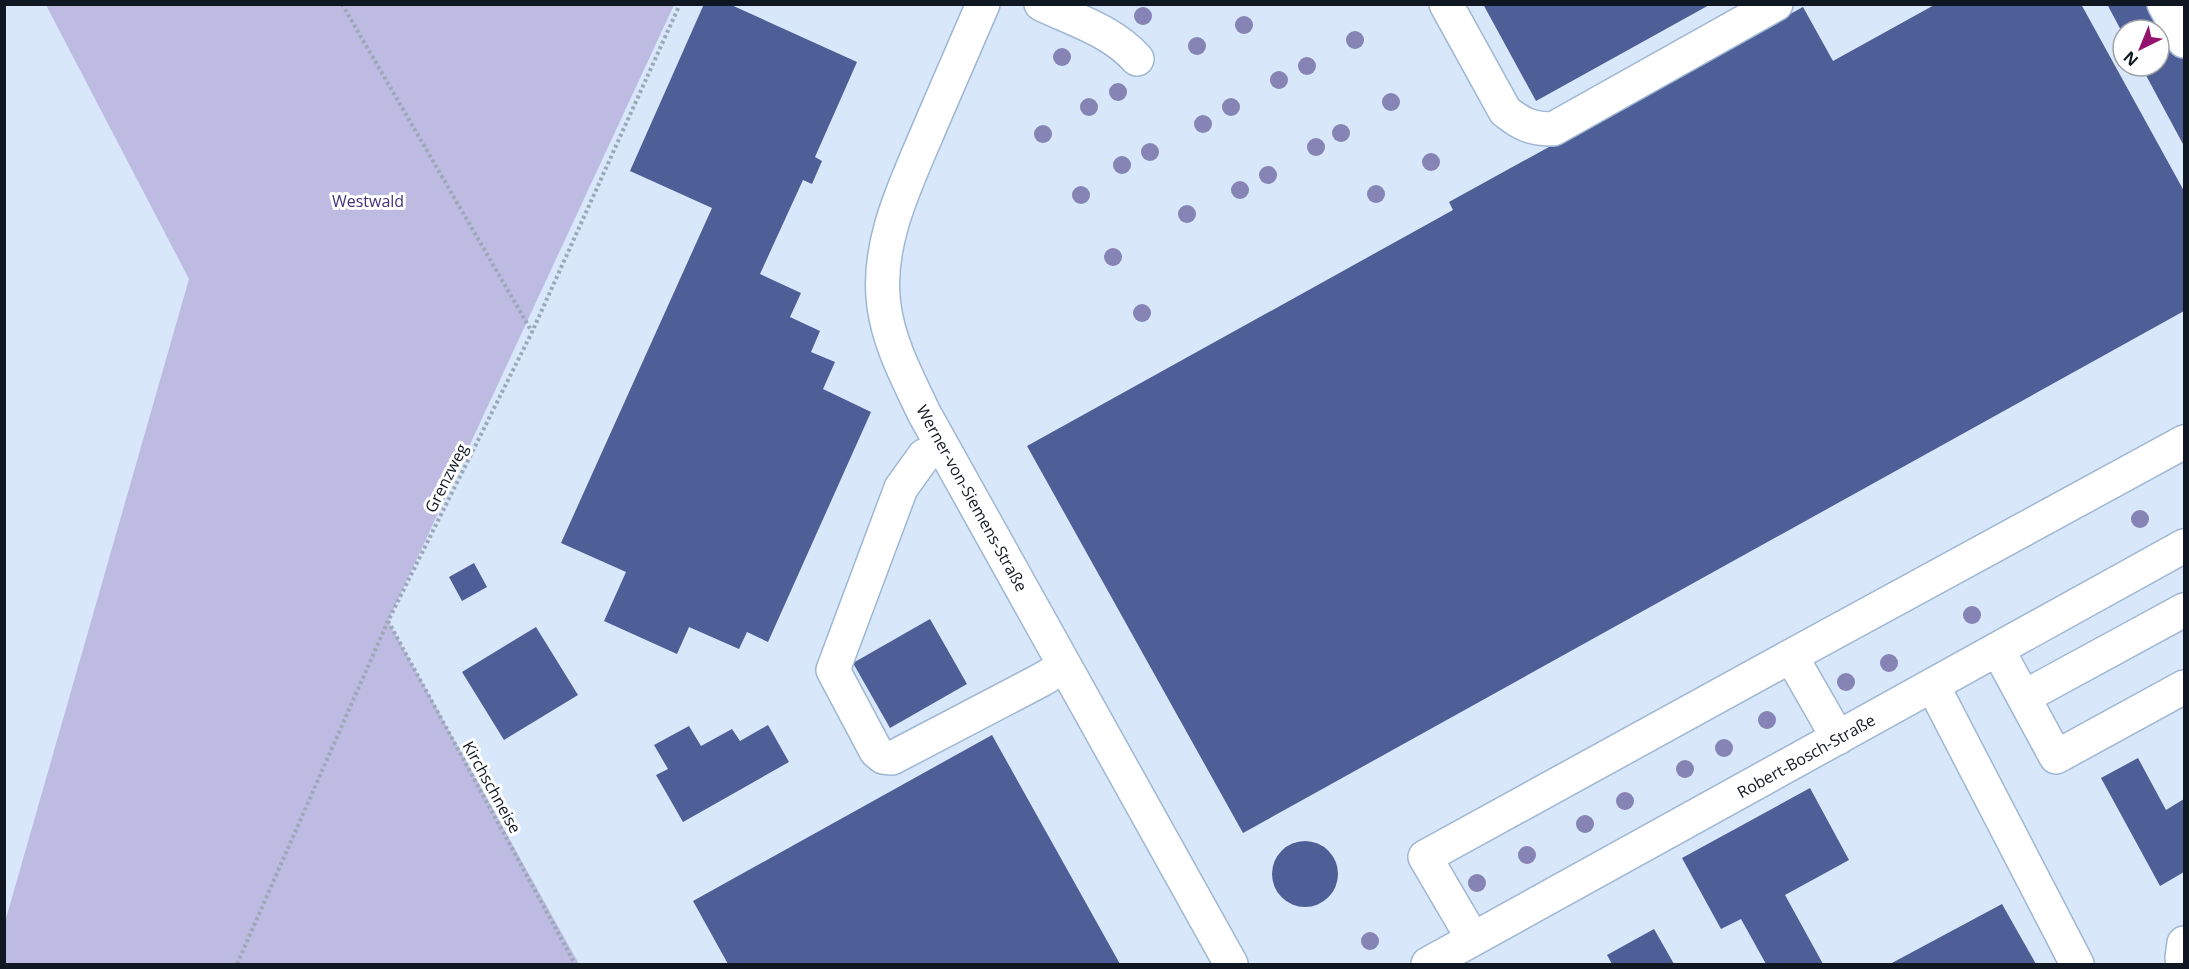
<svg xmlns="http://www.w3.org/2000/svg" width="2189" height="969" font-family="'Open Sans',sans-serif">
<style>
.green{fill:#bebbe3}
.building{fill:#4e5e96}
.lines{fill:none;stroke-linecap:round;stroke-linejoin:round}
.minor-casing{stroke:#9fb7d4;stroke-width:36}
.path{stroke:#9ba8b8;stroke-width:4;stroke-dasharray:3 3;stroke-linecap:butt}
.minor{stroke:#fff;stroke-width:33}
.tree{fill:#8683b5}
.labels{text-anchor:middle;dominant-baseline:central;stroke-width:6;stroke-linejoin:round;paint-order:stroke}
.park-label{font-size:16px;fill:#42327d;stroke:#fff}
.street-label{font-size:16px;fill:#0f1822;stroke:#fff}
</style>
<rect width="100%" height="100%" fill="#d8e7f9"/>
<path class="green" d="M 46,5 L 674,5 L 388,621 L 579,964 L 5,964 L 5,922 L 189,279 Z"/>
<path class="building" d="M 704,4 L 729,4 L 857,62 L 815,157 L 822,161 L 812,184 L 803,180 L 760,274 L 801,293 L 790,317 L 820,331 L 811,352 L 835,362 L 823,389 L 871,412 L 768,642 L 747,632 L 739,649 L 689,627 L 677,654 L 604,621 L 626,572 L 561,543 L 712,208 L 630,171 Z
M 1483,4 L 1711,4 L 1536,101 Z
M 1936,4 L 2081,4 L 2184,191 L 2184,311 L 1243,833 L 1027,446 L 1453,210 L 1449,202 L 1803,7 L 1833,61 Z
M 2107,4 L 2184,4 L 2184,146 L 2141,66 L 2159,66 L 2159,30 L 2123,30 L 2123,34 Z
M 474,563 L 487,587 L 462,601 L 449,577 Z
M 930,619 L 967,684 L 890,728 L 853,663 Z
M 536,627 L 578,695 L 504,740 L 462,672 Z
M 768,725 L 789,762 L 683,822 L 656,775 L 668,769 L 654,745 L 689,726 L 701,746 L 732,729 L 740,741 Z
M 992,735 L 1120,964 L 728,964 L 693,901 Z
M 2138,758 L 2166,810 L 2184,799 L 2184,872 L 2160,886 L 2101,778 Z
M 1810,788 L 1849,860 L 1785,895 L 1823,964 L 1766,964 L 1741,919 L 1721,929 L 1682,858 Z
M1272 874a33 33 0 1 1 66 0a33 33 0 1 1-66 0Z
M 2002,904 L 2036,964 L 1890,964 Z
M 1654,929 L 1674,964 L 1612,964 L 1607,955 Z"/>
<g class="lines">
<defs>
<path id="minor" d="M 983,4 C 966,44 949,83 932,122 C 908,180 875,242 884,306 C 889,344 908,379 924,413 L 1231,964
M 1041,4 C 1075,20 1112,31 1137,59
M 1446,4 L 1505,111 C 1521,124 1531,129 1553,129 L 1776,4
M 2164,4 L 2184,41
M 942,446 L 924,456 L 901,488 L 833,670 L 876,751 L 883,757 L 892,758 L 1041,680 L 1065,666
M 1998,650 L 2056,757 L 2184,687
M 1791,656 L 2184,442
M 1933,686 L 2077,964
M 2024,697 L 2184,610
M 1473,939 L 1425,857 L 1791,656 L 1838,738
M 1428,964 L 2184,546
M 2184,964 L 2182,958 L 2184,943"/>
</defs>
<use href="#minor" class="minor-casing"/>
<path class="path" d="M 342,4 L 532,332
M 388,621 L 575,964
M 237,964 L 388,621 L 532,332 L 680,4"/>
<use href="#minor" class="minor"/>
</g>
<g class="tree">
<circle cx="1143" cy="16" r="9"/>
<circle cx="1244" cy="25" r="9"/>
<circle cx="1355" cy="40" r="9"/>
<circle cx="1197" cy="46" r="9"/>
<circle cx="1062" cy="57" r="9"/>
<circle cx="1307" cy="66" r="9"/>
<circle cx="1279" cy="80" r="9"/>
<circle cx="1118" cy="92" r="9"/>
<circle cx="1391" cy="102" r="9"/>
<circle cx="1089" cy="107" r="9"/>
<circle cx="1231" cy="107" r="9"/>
<circle cx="1203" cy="124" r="9"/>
<circle cx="1341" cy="133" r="9"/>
<circle cx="1043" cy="134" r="9"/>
<circle cx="1316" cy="147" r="9"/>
<circle cx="1150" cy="152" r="9"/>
<circle cx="1431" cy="162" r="9"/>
<circle cx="1122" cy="165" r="9"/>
<circle cx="1268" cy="175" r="9"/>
<circle cx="1240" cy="190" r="9"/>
<circle cx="1376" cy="194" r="9"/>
<circle cx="1081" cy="195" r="9"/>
<circle cx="1187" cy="214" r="9"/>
<circle cx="1113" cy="257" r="9"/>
<circle cx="1142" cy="313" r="9"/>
<circle cx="2140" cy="519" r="9"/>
<circle cx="1972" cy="615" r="9"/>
<circle cx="1889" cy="663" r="9"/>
<circle cx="1846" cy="682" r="9"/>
<circle cx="1767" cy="720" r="9"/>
<circle cx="1724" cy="748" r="9"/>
<circle cx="1685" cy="769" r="9"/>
<circle cx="1625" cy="801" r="9"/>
<circle cx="1585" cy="824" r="9"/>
<circle cx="1527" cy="855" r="9"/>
<circle cx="1477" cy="883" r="9"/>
<circle cx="1370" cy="941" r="9"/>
</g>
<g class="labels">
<g class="park-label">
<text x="368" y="201">Westwald</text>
</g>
<g class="street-label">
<text transform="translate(446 478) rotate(-63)">Grenzweg</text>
<text transform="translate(972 498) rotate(61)">Werner-von-Siemens-Straße</text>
<text transform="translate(1806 756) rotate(-29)">Robert-Bosch-Straße</text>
<text transform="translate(492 787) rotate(61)">Kirchschneise</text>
</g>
</g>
<rect width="2189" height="969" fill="none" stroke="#0f1822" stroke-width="12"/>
<g transform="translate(2141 48) rotate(223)"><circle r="28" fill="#ffffff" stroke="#9fa3a7" stroke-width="1.5"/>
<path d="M0-4.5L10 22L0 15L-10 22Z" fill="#93146f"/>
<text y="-9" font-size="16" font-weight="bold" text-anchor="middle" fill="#0f1822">N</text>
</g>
</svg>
